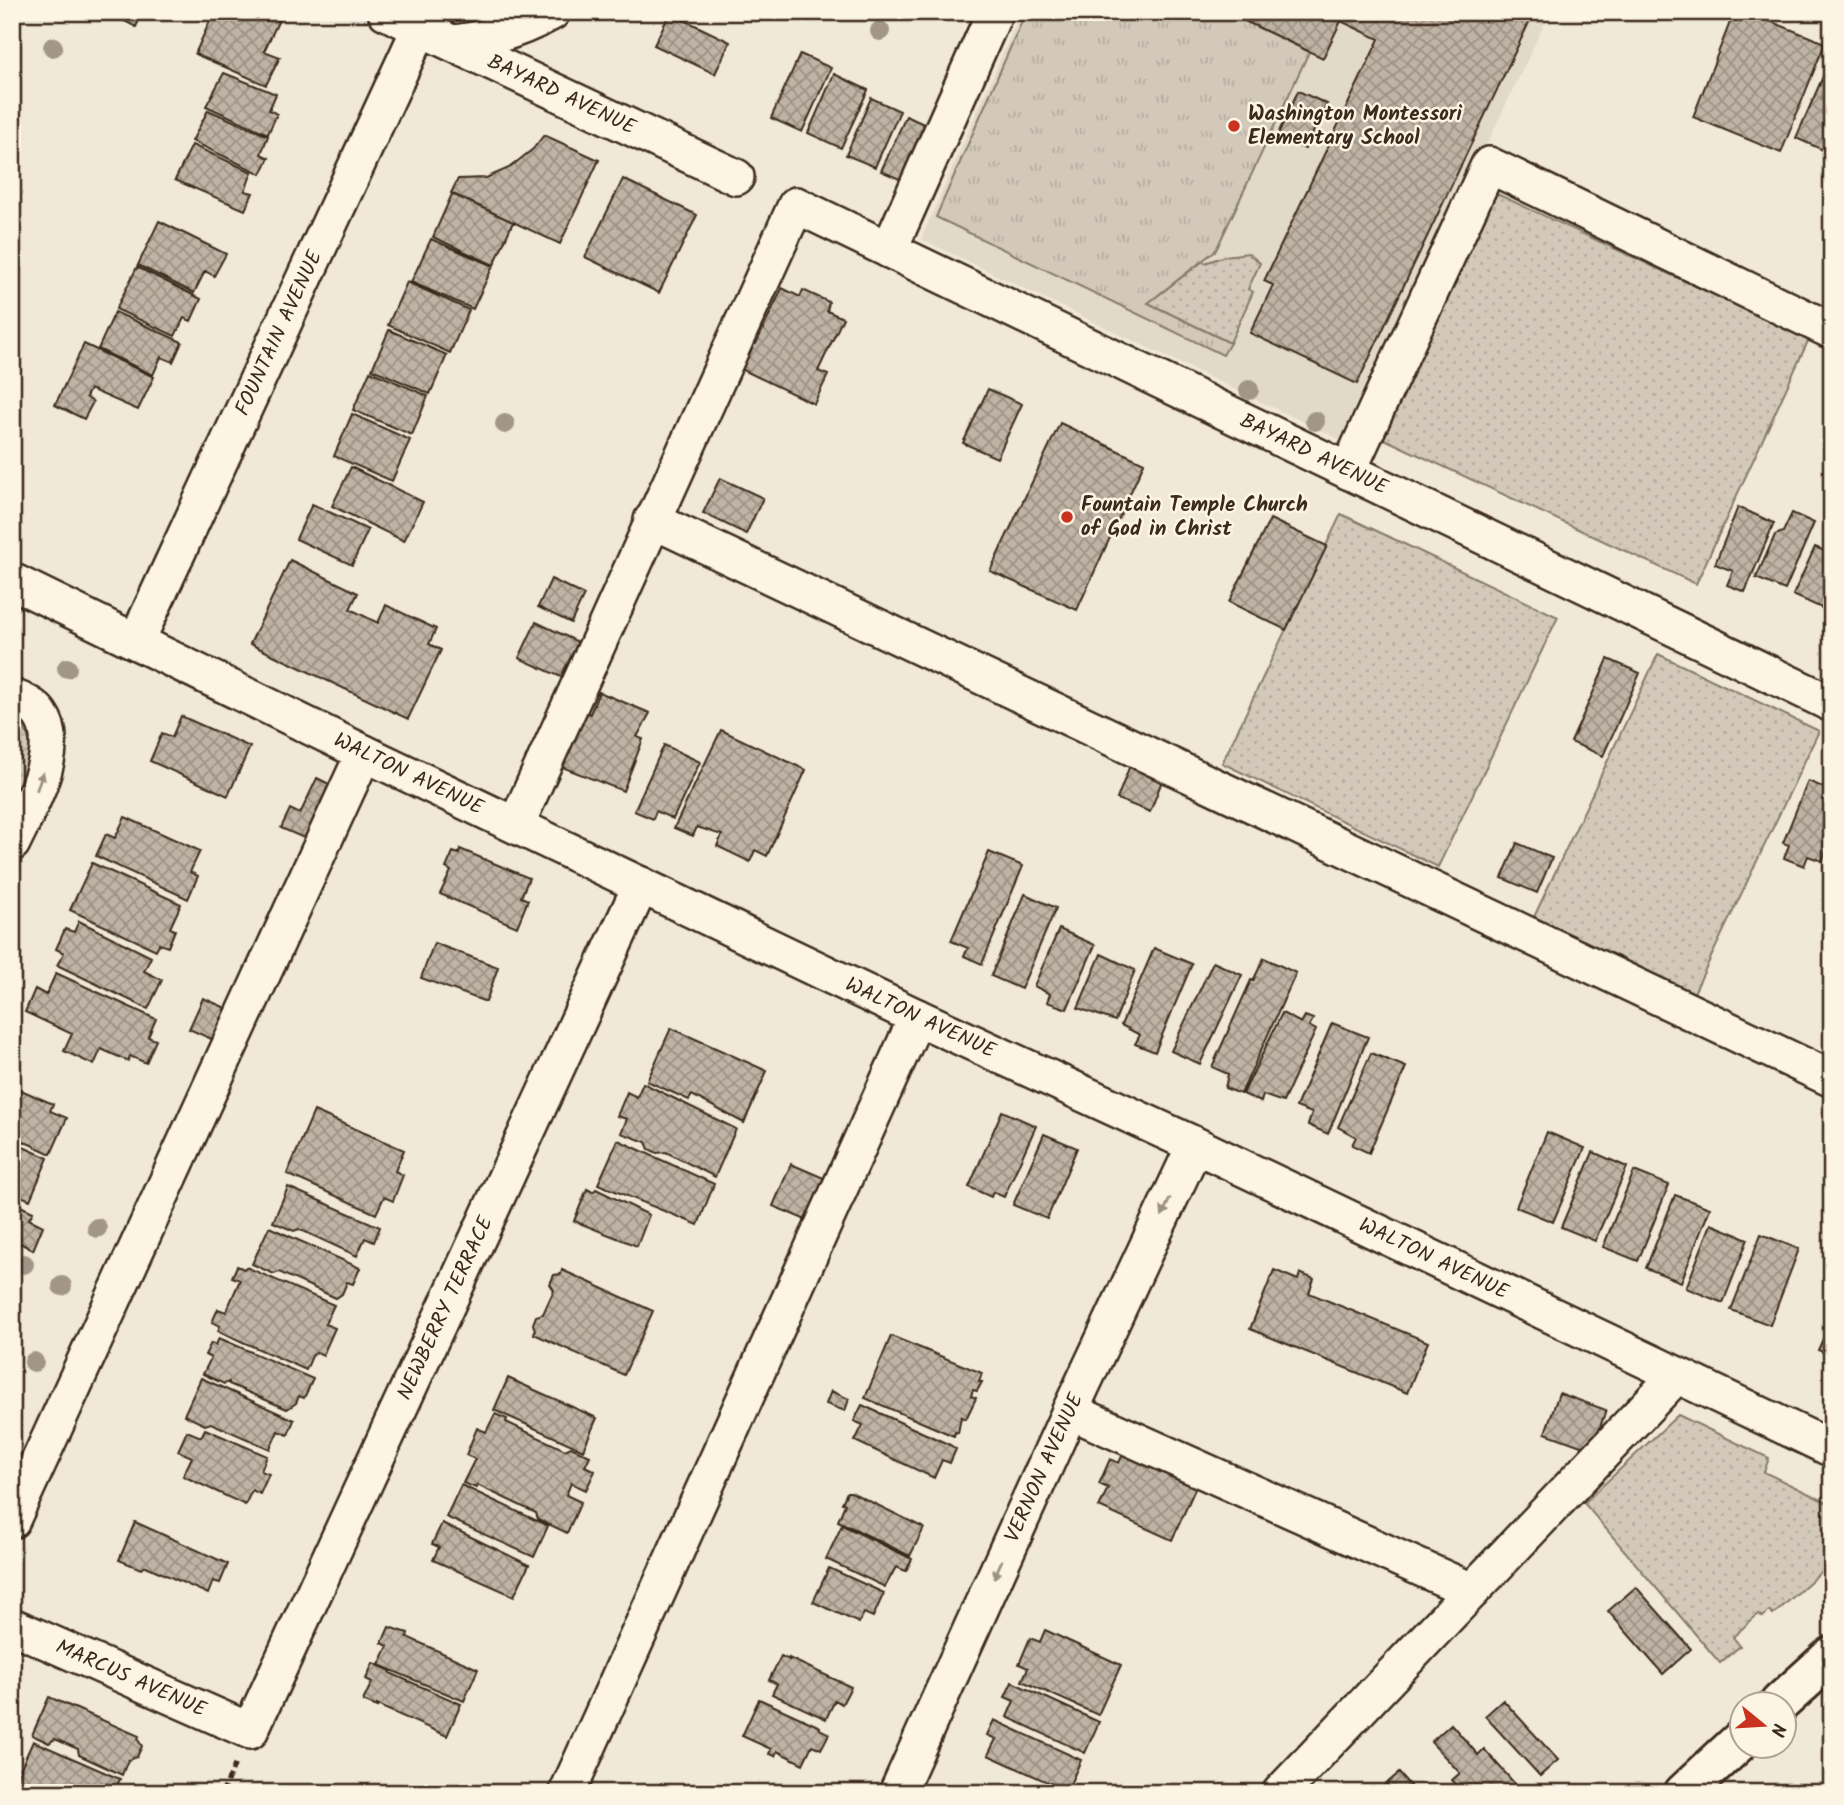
<svg xmlns="http://www.w3.org/2000/svg" width="1844" height="1805" font-family="Kalam,sans-serif">
<style>
.built{fill:#e1d9c9}
.grass{fill:url(#grass-dots);stroke:#867a6c;stroke-width:2}
.park{fill:url(#park-tufts);stroke:#867a6c;stroke-width:2}
.building{fill:url(#building-cross-hatch);stroke:#3b2a1e;stroke-width:2}
.lines{fill:none;stroke-linecap:round;stroke-linejoin:round}
.minor-casing{stroke:#3b2a1e;stroke-width:40}
.major-casing{stroke:#3b2a1e;stroke-width:44}
.path{stroke:#3b2a1e;stroke-width:4.5;stroke-dasharray:7 5;stroke-linecap:butt}
.minor{stroke:#fcf5e5;stroke-width:35}
.major{stroke:#fcf5e5;stroke-width:38}
.tree{fill:#a19688}
.oneway{fill:#9c9082}
.poi-dot{fill:#c8321e;stroke:#fcf5e5;stroke-width:2.5}
.labels{text-anchor:middle;dominant-baseline:central;stroke-width:5;stroke-linejoin:round;paint-order:stroke}
.street-label{font-size:21px;fill:#3b2a1e;stroke:#fcf5e5}
.poi-label{font-size:21px;font-weight:bold;fill:#3b2a1e;stroke:#fcf5e5;text-anchor:start}
</style>
<defs>
<pattern id="grass-dots" width="8" height="8" patternUnits="userSpaceOnUse" patternTransform="scale(1.75)"><rect width="8" height="8" fill="#d2c9ba"/><path d="M2 2h.1M6 6h.1" fill="none" stroke="#b5ad9f" stroke-width="1.8" stroke-linecap="round"/></pattern>
<pattern id="park-tufts" width="24" height="20" patternUnits="userSpaceOnUse" patternTransform="scale(1.75)"><rect width="24" height="20" fill="#d2c9ba"/><path d="M3 7l-1-3M5 7V3M7 7l1-3M15 17l-1-3M17 17v-4M19 17l1-3" fill="none" stroke="#b5ad9f"/></pattern>
<pattern id="building-cross-hatch" width="8" height="8" patternUnits="userSpaceOnUse" patternTransform="scale(1.75)"><rect width="8" height="8" fill="#beb3a4"/><path d="M0 0l8 8M0 8l8-8" fill="none" stroke="#9c9285"/></pattern>
</defs>
<rect width="100%" height="100%" fill="#f0e9d9"/>
<filter id="ink" filterUnits="userSpaceOnUse"><feTurbulence type="fractalNoise" baseFrequency=".0143" numOctaves="2"/><feDisplacementMap in="SourceGraphic" scale="14" xChannelSelector="R" yChannelSelector="G"/><feConvolveMatrix kernelMatrix="1 2 1 2 8 2 1 2 1" color-interpolation-filters="sRGB"/></filter>
<g filter="url(#ink)">
<path class="built" d="M 1021,12 L 1550,12 L 1345,442 L 921,239 Z"/>
<path class="grass" d="M 1495,193 L 1809,339 L 1696,584 L 1382,438 Z
M 1248,253 L 1260,263 L 1248,289 L 1253,292 L 1230,343 L 1148,303 L 1203,261 L 1205,263 L 1225,256 Z
M 1341,514 L 1558,617 L 1438,867 L 1222,763 Z
M 1658,654 L 1819,731 L 1694,993 L 1534,917 Z
M 19,712 L 29,741 L 31,758 L 12,806 L 12,715 Z
M 1678,1415 L 1769,1458 L 1764,1472 L 1832,1505 L 1832,1562 L 1773,1615 L 1769,1611 L 1763,1617 L 1758,1614 L 1733,1637 L 1740,1646 L 1720,1663 L 1584,1503 Z"/>
<path class="park" d="M 1026,12 L 1226,12 L 1309,52 L 1216,250 L 1148,303 L 1230,343 L 1223,355 L 936,217 Z"/>
<path class="building" d="M 107,12 L 143,12 L 136,27 Z
M 214,12 L 262,12 L 279,20 L 264,51 L 280,57 L 266,85 L 195,54 Z
M 1226,12 L 1534,12 L 1357,384 L 1250,333 L 1273,285 L 1264,281 L 1379,39 L 1341,21 L 1323,58 Z
M 1734,12 L 1747,12 L 1825,43 L 1781,153 L 1693,117 Z
M 670,13 L 730,42 L 715,74 L 654,45 Z
M 800,54 L 831,68 L 802,132 L 771,118 Z
M 1832,56 L 1832,154 L 1796,138 Z
M 224,73 L 276,94 L 269,110 L 277,114 L 268,134 L 206,106 Z
M 834,74 L 868,90 L 841,148 L 808,133 Z
M 1298,91 L 1327,104 L 1305,149 L 1277,136 Z
M 871,98 L 900,111 L 875,167 L 846,155 Z
M 208,110 L 268,136 L 261,154 L 269,158 L 261,174 L 192,141 Z
M 906,116 L 935,129 L 911,184 L 881,171 Z
M 544,135 L 599,160 L 560,244 L 451,193 L 458,179 L 486,178 L 509,168 L 533,149 Z
M 192,145 L 252,172 L 245,191 L 253,193 L 245,210 L 175,180 Z
M 623,179 L 697,215 L 659,293 L 585,257 Z
M 452,194 L 513,222 L 494,265 L 433,237 Z
M 159,221 L 226,254 L 214,276 L 205,271 L 194,293 L 138,265 Z
M 431,239 L 493,266 L 473,309 L 411,282 Z
M 137,267 L 201,299 L 191,321 L 184,318 L 175,336 L 116,309 Z
M 407,282 L 469,310 L 450,353 L 388,325 Z
M 782,288 L 800,297 L 803,290 L 829,302 L 827,311 L 843,318 L 818,371 L 828,375 L 814,404 L 737,367 L 749,341 L 756,344 Z
M 115,312 L 182,342 L 173,362 L 161,357 L 153,375 L 98,349 Z
M 389,330 L 447,355 L 430,394 L 372,369 Z
M 84,344 L 154,377 L 138,410 L 90,389 L 86,397 L 93,402 L 84,419 L 55,405 Z
M 370,371 L 428,396 L 412,435 L 353,410 Z
M 988,389 L 1022,404 L 997,458 L 963,443 Z
M 352,414 L 410,440 L 392,481 L 334,456 Z
M 1060,423 L 1144,463 L 1077,610 L 990,571 Z
M 351,467 L 423,502 L 404,541 L 332,506 Z
M 720,478 L 763,498 L 746,534 L 703,513 Z
M 312,504 L 368,530 L 352,565 L 296,539 Z
M 1738,507 L 1774,523 L 1745,592 L 1727,585 L 1733,571 L 1715,564 Z
M 1792,513 L 1814,523 L 1785,590 L 1756,578 L 1775,535 L 1783,532 Z
M 1270,519 L 1327,546 L 1286,630 L 1229,602 Z
M 1815,547 L 1832,554 L 1832,602 L 1828,611 L 1793,595 Z
M 290,560 L 358,593 L 350,609 L 378,623 L 386,605 L 436,629 L 429,644 L 441,650 L 408,719 L 250,644 Z
M 551,579 L 584,595 L 571,623 L 538,607 Z
M 536,622 L 578,642 L 561,677 L 519,658 Z
M 1608,659 L 1640,673 L 1603,756 L 1571,742 Z
M 599,692 L 650,713 L 637,737 L 643,739 L 623,791 L 557,765 L 579,709 L 590,714 Z
M 181,716 L 250,747 L 228,796 L 150,761 L 162,733 L 172,737 Z
M 721,730 L 806,770 L 767,856 L 755,850 L 750,862 L 717,846 L 722,835 L 697,827 L 693,836 L 674,828 Z
M 664,745 L 700,762 L 673,819 L 656,811 L 653,819 L 634,811 Z
M 1132,760 L 1165,773 L 1150,812 L 1117,799 Z
M 317,778 L 337,788 L 313,842 L 281,828 L 290,809 L 300,814 Z
M 1808,781 L 1832,791 L 1832,836 L 1822,861 L 1808,856 L 1804,866 L 1784,858 L 1789,845 L 1783,843 Z
M 125,817 L 200,851 L 190,872 L 198,876 L 188,899 L 96,856 L 106,834 L 115,838 Z
M 1517,843 L 1552,858 L 1537,893 L 1502,878 Z
M 460,849 L 529,878 L 521,897 L 528,900 L 517,927 L 440,894 L 451,871 L 446,868 L 453,852 L 459,854 Z
M 989,852 L 1023,866 L 982,964 L 964,956 L 968,948 L 951,941 Z
M 92,863 L 181,904 L 170,928 L 175,930 L 168,947 L 159,944 L 156,950 L 70,910 Z
M 1025,894 L 1056,908 L 1021,989 L 991,976 Z
M 79,921 L 151,957 L 144,971 L 162,980 L 148,1009 L 57,965 L 64,953 L 56,949 L 65,929 L 74,932 Z
M 1059,929 L 1095,945 L 1067,1009 L 1047,1002 L 1050,994 L 1034,986 Z
M 434,943 L 498,967 L 486,1002 L 421,978 Z
M 1154,948 L 1192,964 L 1155,1052 L 1135,1044 L 1140,1035 L 1121,1025 Z
M 1101,954 L 1135,970 L 1115,1021 L 1078,1008 Z
M 1264,958 L 1296,973 L 1241,1094 L 1225,1088 L 1228,1074 L 1212,1067 L 1251,980 L 1253,981 Z
M 1213,962 L 1242,975 L 1200,1064 L 1171,1051 Z
M 56,973 L 156,1019 L 148,1037 L 156,1040 L 146,1063 L 130,1056 L 128,1061 L 101,1049 L 94,1065 L 64,1051 L 72,1034 L 25,1012 L 35,989 L 46,995 Z
M 203,998 L 233,1011 L 218,1042 L 189,1029 Z
M 1282,1013 L 1301,1023 L 1305,1016 L 1313,1019 L 1309,1026 L 1316,1030 L 1283,1102 L 1263,1095 L 1261,1102 L 1243,1094 Z
M 1332,1023 L 1368,1037 L 1328,1134 L 1308,1125 L 1312,1113 L 1296,1107 Z
M 671,1028 L 767,1071 L 744,1123 L 692,1095 L 689,1100 L 647,1081 Z
M 1371,1053 L 1406,1067 L 1369,1153 L 1352,1145 L 1356,1137 L 1338,1127 Z
M 643,1083 L 736,1129 L 715,1177 L 666,1152 L 657,1153 L 649,1149 L 646,1142 L 621,1133 L 627,1119 L 617,1116 L 627,1092 L 637,1097 Z
M 12,1086 L 53,1104 L 50,1111 L 67,1118 L 51,1154 L 12,1136 Z
M 314,1111 L 404,1150 L 395,1171 L 403,1175 L 393,1201 L 384,1197 L 376,1214 L 287,1174 Z
M 1002,1111 L 1036,1126 L 1004,1197 L 993,1192 L 991,1197 L 969,1187 Z
M 1547,1132 L 1585,1148 L 1553,1222 L 1516,1207 Z
M 1044,1134 L 1077,1148 L 1047,1219 L 1013,1205 Z
M 618,1140 L 714,1184 L 698,1225 L 598,1184 Z
M 12,1142 L 48,1158 L 30,1200 L 12,1192 Z
M 1593,1152 L 1627,1167 L 1595,1241 L 1561,1227 Z
M 791,1164 L 826,1179 L 808,1221 L 773,1206 Z
M 1634,1171 L 1669,1185 L 1638,1261 L 1603,1247 Z
M 288,1187 L 380,1227 L 374,1242 L 365,1238 L 357,1256 L 299,1229 L 294,1231 L 273,1222 Z
M 587,1189 L 593,1192 L 596,1189 L 649,1215 L 637,1246 L 574,1221 Z
M 1675,1195 L 1710,1208 L 1681,1282 L 1646,1268 Z
M 12,1202 L 33,1212 L 29,1219 L 43,1226 L 33,1250 L 20,1243 L 16,1252 L 12,1250 Z
M 1711,1224 L 1748,1239 L 1723,1303 L 1686,1288 Z
M 269,1227 L 360,1268 L 353,1284 L 347,1282 L 342,1294 L 336,1298 L 279,1272 L 274,1274 L 252,1264 Z
M 1761,1234 L 1799,1249 L 1770,1325 L 1731,1310 Z
M 237,1266 L 244,1269 L 246,1267 L 334,1305 L 325,1324 L 335,1328 L 323,1355 L 317,1352 L 312,1356 L 306,1370 L 218,1331 L 220,1326 L 212,1322 L 218,1309 L 226,1312 L 240,1280 L 232,1277 Z
M 562,1270 L 653,1311 L 624,1375 L 534,1334 L 535,1330 L 533,1324 L 536,1316 L 543,1314 L 554,1290 L 550,1284 L 554,1275 L 561,1274 Z
M 1274,1270 L 1298,1280 L 1300,1273 L 1314,1279 L 1309,1293 L 1428,1342 L 1407,1393 L 1250,1329 Z
M 1832,1319 L 1832,1356 L 1818,1350 Z
M 891,1336 L 982,1373 L 979,1382 L 982,1382 L 977,1391 L 973,1390 L 971,1396 L 976,1398 L 966,1419 L 961,1417 L 958,1433 L 955,1432 L 954,1436 L 865,1398 Z
M 219,1338 L 313,1379 L 304,1398 L 299,1396 L 296,1403 L 287,1409 L 229,1384 L 229,1382 L 224,1384 L 203,1374 L 211,1358 L 205,1355 L 211,1343 L 216,1345 Z
M 201,1378 L 294,1420 L 288,1435 L 278,1431 L 270,1449 L 211,1423 L 205,1425 L 184,1415 Z
M 508,1378 L 597,1418 L 583,1450 L 494,1410 Z
M 831,1391 L 849,1399 L 845,1411 L 826,1404 Z
M 1559,1393 L 1606,1410 L 1592,1450 L 1545,1433 Z
M 862,1405 L 950,1445 L 956,1449 L 950,1463 L 942,1460 L 934,1478 L 855,1441 L 863,1425 L 854,1421 Z
M 495,1414 L 507,1419 L 506,1422 L 565,1450 L 571,1447 L 590,1456 L 585,1466 L 595,1471 L 586,1490 L 571,1483 L 566,1495 L 581,1502 L 567,1533 L 538,1519 L 536,1513 L 477,1485 L 476,1488 L 463,1483 L 475,1459 L 466,1455 L 477,1428 L 486,1432 Z
M 205,1429 L 267,1456 L 261,1471 L 269,1474 L 260,1494 L 252,1490 L 245,1505 L 183,1476 L 192,1457 L 178,1451 L 187,1431 L 201,1437 Z
M 1126,1447 L 1199,1480 L 1172,1540 L 1099,1507 L 1108,1488 L 1099,1484 L 1110,1459 L 1119,1463 Z
M 461,1485 L 548,1526 L 534,1557 L 446,1517 Z
M 847,1492 L 851,1492 L 924,1528 L 910,1556 L 838,1521 L 845,1504 L 842,1503 Z
M 135,1522 L 228,1564 L 220,1583 L 213,1581 L 208,1594 L 146,1566 L 141,1569 L 119,1560 Z
M 442,1523 L 529,1565 L 514,1596 L 433,1560 L 439,1547 L 432,1544 Z
M 842,1525 L 912,1559 L 906,1571 L 896,1567 L 885,1587 L 826,1559 Z
M 829,1568 L 884,1593 L 873,1617 L 864,1613 L 859,1623 L 813,1602 Z
M 1636,1587 L 1691,1649 L 1663,1674 L 1608,1611 Z
M 389,1627 L 408,1633 L 407,1637 L 478,1669 L 464,1701 L 379,1665 L 388,1646 L 382,1643 Z
M 1045,1630 L 1121,1665 L 1098,1715 L 1022,1681 L 1028,1668 L 1019,1664 L 1030,1638 L 1040,1642 Z
M 781,1656 L 789,1660 L 789,1658 L 851,1687 L 842,1704 L 835,1700 L 826,1719 L 772,1694 L 777,1684 L 769,1680 Z
M 373,1663 L 391,1671 L 390,1673 L 461,1704 L 447,1736 L 377,1705 L 377,1707 L 363,1701 L 372,1682 L 366,1679 Z
M 1012,1682 L 1099,1722 L 1085,1753 L 1007,1717 L 1014,1701 L 1005,1697 Z
M 49,1697 L 139,1736 L 138,1740 L 142,1746 L 137,1757 L 128,1760 L 122,1775 L 79,1755 L 78,1749 L 55,1739 L 49,1743 L 32,1735 Z
M 759,1699 L 820,1727 L 820,1729 L 829,1734 L 821,1749 L 812,1745 L 803,1764 L 777,1751 L 775,1756 L 769,1754 L 771,1749 L 742,1736 Z
M 1503,1700 L 1558,1760 L 1540,1776 L 1485,1716 Z
M 994,1720 L 1081,1760 L 1067,1791 L 988,1755 L 996,1739 L 987,1735 Z
M 1451,1724 L 1478,1755 L 1484,1749 L 1523,1793 L 1464,1793 L 1452,1780 L 1460,1773 L 1431,1742 Z
M 33,1741 L 120,1779 L 114,1793 L 37,1793 L 14,1783 Z
M 1399,1773 L 1416,1793 L 1382,1793 L 1379,1790 Z"/>
<g class="lines">
<defs>
<g id="minor">
<path id="s1" d="M 386,12 L 736,177"/>
<path d="M 455,43 C 490,39 520,30 552,12"/>
<path d="M 889,250 L 995,12"/>
<path d="M 1348,471 L 1489,165 L 1832,331"/>
<path d="M 652,520 L 1832,1079"/>
<path id="s2" d="M 12,581 L 364,753 L 917,1017 L 1195,1145 L 1832,1449"/>
<path id="s3" d="M 137,640 L 420,28"/>
<path d="M 12,697 C 22,701 34,705 40,714 C 65,748 27,811 12,843"/>
<path id="s4" d="M 516,825 L 796,205 L 1832,704"/>
<path d="M 1070,1411 L 1472,1591"/>
<path d="M 12,1520 L 364,753"/>
<path id="s5" d="M 12,1626 L 250,1731 L 641,885"/>
<path d="M 567,1793 L 917,1017"/>
<path id="s6" d="M 897,1793 L 1070,1411 L 1195,1145"/>
<path d="M 1280,1793 L 1676,1376"/>
</g>
<path id="major" d="M 1780,1703 L 1832,1656
M 1684,1793 L 1742,1739"/>
</defs>
<use href="#minor" class="minor-casing"/>
<use href="#major" class="major-casing"/>
<path class="path" d="M 222,1793 L 236,1762"/>
<use href="#minor" class="minor"/>
<use href="#major" class="major"/>
</g>
<g class="tree">
<circle cx="880" cy="31" r="10"/>
<circle cx="53" cy="47" r="10"/>
<circle cx="1249" cy="390" r="10"/>
<circle cx="1315" cy="421" r="10"/>
<circle cx="505" cy="424" r="10"/>
<circle cx="67" cy="668" r="10"/>
<circle cx="97" cy="1228" r="10"/>
<circle cx="24" cy="1264" r="10"/>
<circle cx="62" cy="1286" r="10"/>
<circle cx="34" cy="1362" r="10"/>
</g>
<defs><path id="oneway-solid" d="M-6-.8H1V-3.2L6.5 0L1 3.2V.8H-6Z" transform="scale(1.75)"/></defs>
<g class="oneway">
<use href="#oneway-solid" transform="translate(40 781) rotate(-70)"/>
<use href="#oneway-solid" transform="translate(1166 1207) rotate(115)"/>
<use href="#oneway-solid" transform="translate(998 1569) rotate(114)"/>
</g>
</g>
<g class="poi-dot">
<circle cx="1234" cy="126" r="7"/>
<circle cx="1067" cy="517" r="7"/>
</g>
<g class="labels">
<g class="street-label">
<text stroke="none"><textPath href="#s1" startOffset="194">BAYARD AVENUE</textPath></text>
<text stroke="none"><textPath href="#s3" startOffset="338">FOUNTAIN AVENUE</textPath></text>
<text stroke="none"><textPath href="#s4" startOffset="1255">BAYARD AVENUE</textPath></text>
<text stroke="none"><textPath href="#s2" startOffset="441">WALTON AVENUE</textPath></text>
<text stroke="none"><textPath href="#s2" startOffset="1008">WALTON AVENUE</textPath></text>
<text stroke="none"><textPath href="#s2" startOffset="1575">WALTON AVENUE</textPath></text>
<text stroke="none"><textPath href="#s5" startOffset="726">NEWBERRY TERRACE</textPath></text>
<text stroke="none"><textPath href="#s6" startOffset="357">VERNON AVENUE</textPath></text>
<text stroke="none"><textPath href="#s5" startOffset="130">MARCUS AVENUE</textPath></text>
</g>
<g class="poi-label">
<text x="1248" y="114">Washington Montessori<tspan x="1248" dy="24">Elementary School</tspan></text>
<text x="1081" y="505">Fountain Temple Church<tspan x="1081" dy="24">of God in Christ</tspan></text>
</g>
</g>
<rect width="1844" height="1805" fill="none" stroke="#fcf5e5" stroke-width="42"/>
<rect x="21" y="21" width="1802" height="1763" fill="none" stroke="#3b2a1e" stroke-width="2.5" filter="url(#ink)"/>
<g transform="translate(1763 1725) rotate(108)"><circle r="33" fill="#fcf5e5" stroke="#afa495" stroke-width="2"/>
<path d="M0-5L12 26L0 18L-12 26Z" fill="#c8321e"/>
<text y="-10" font-size="19" font-weight="bold" text-anchor="middle" fill="#3b2a1e">N</text>
</g>
</svg>
